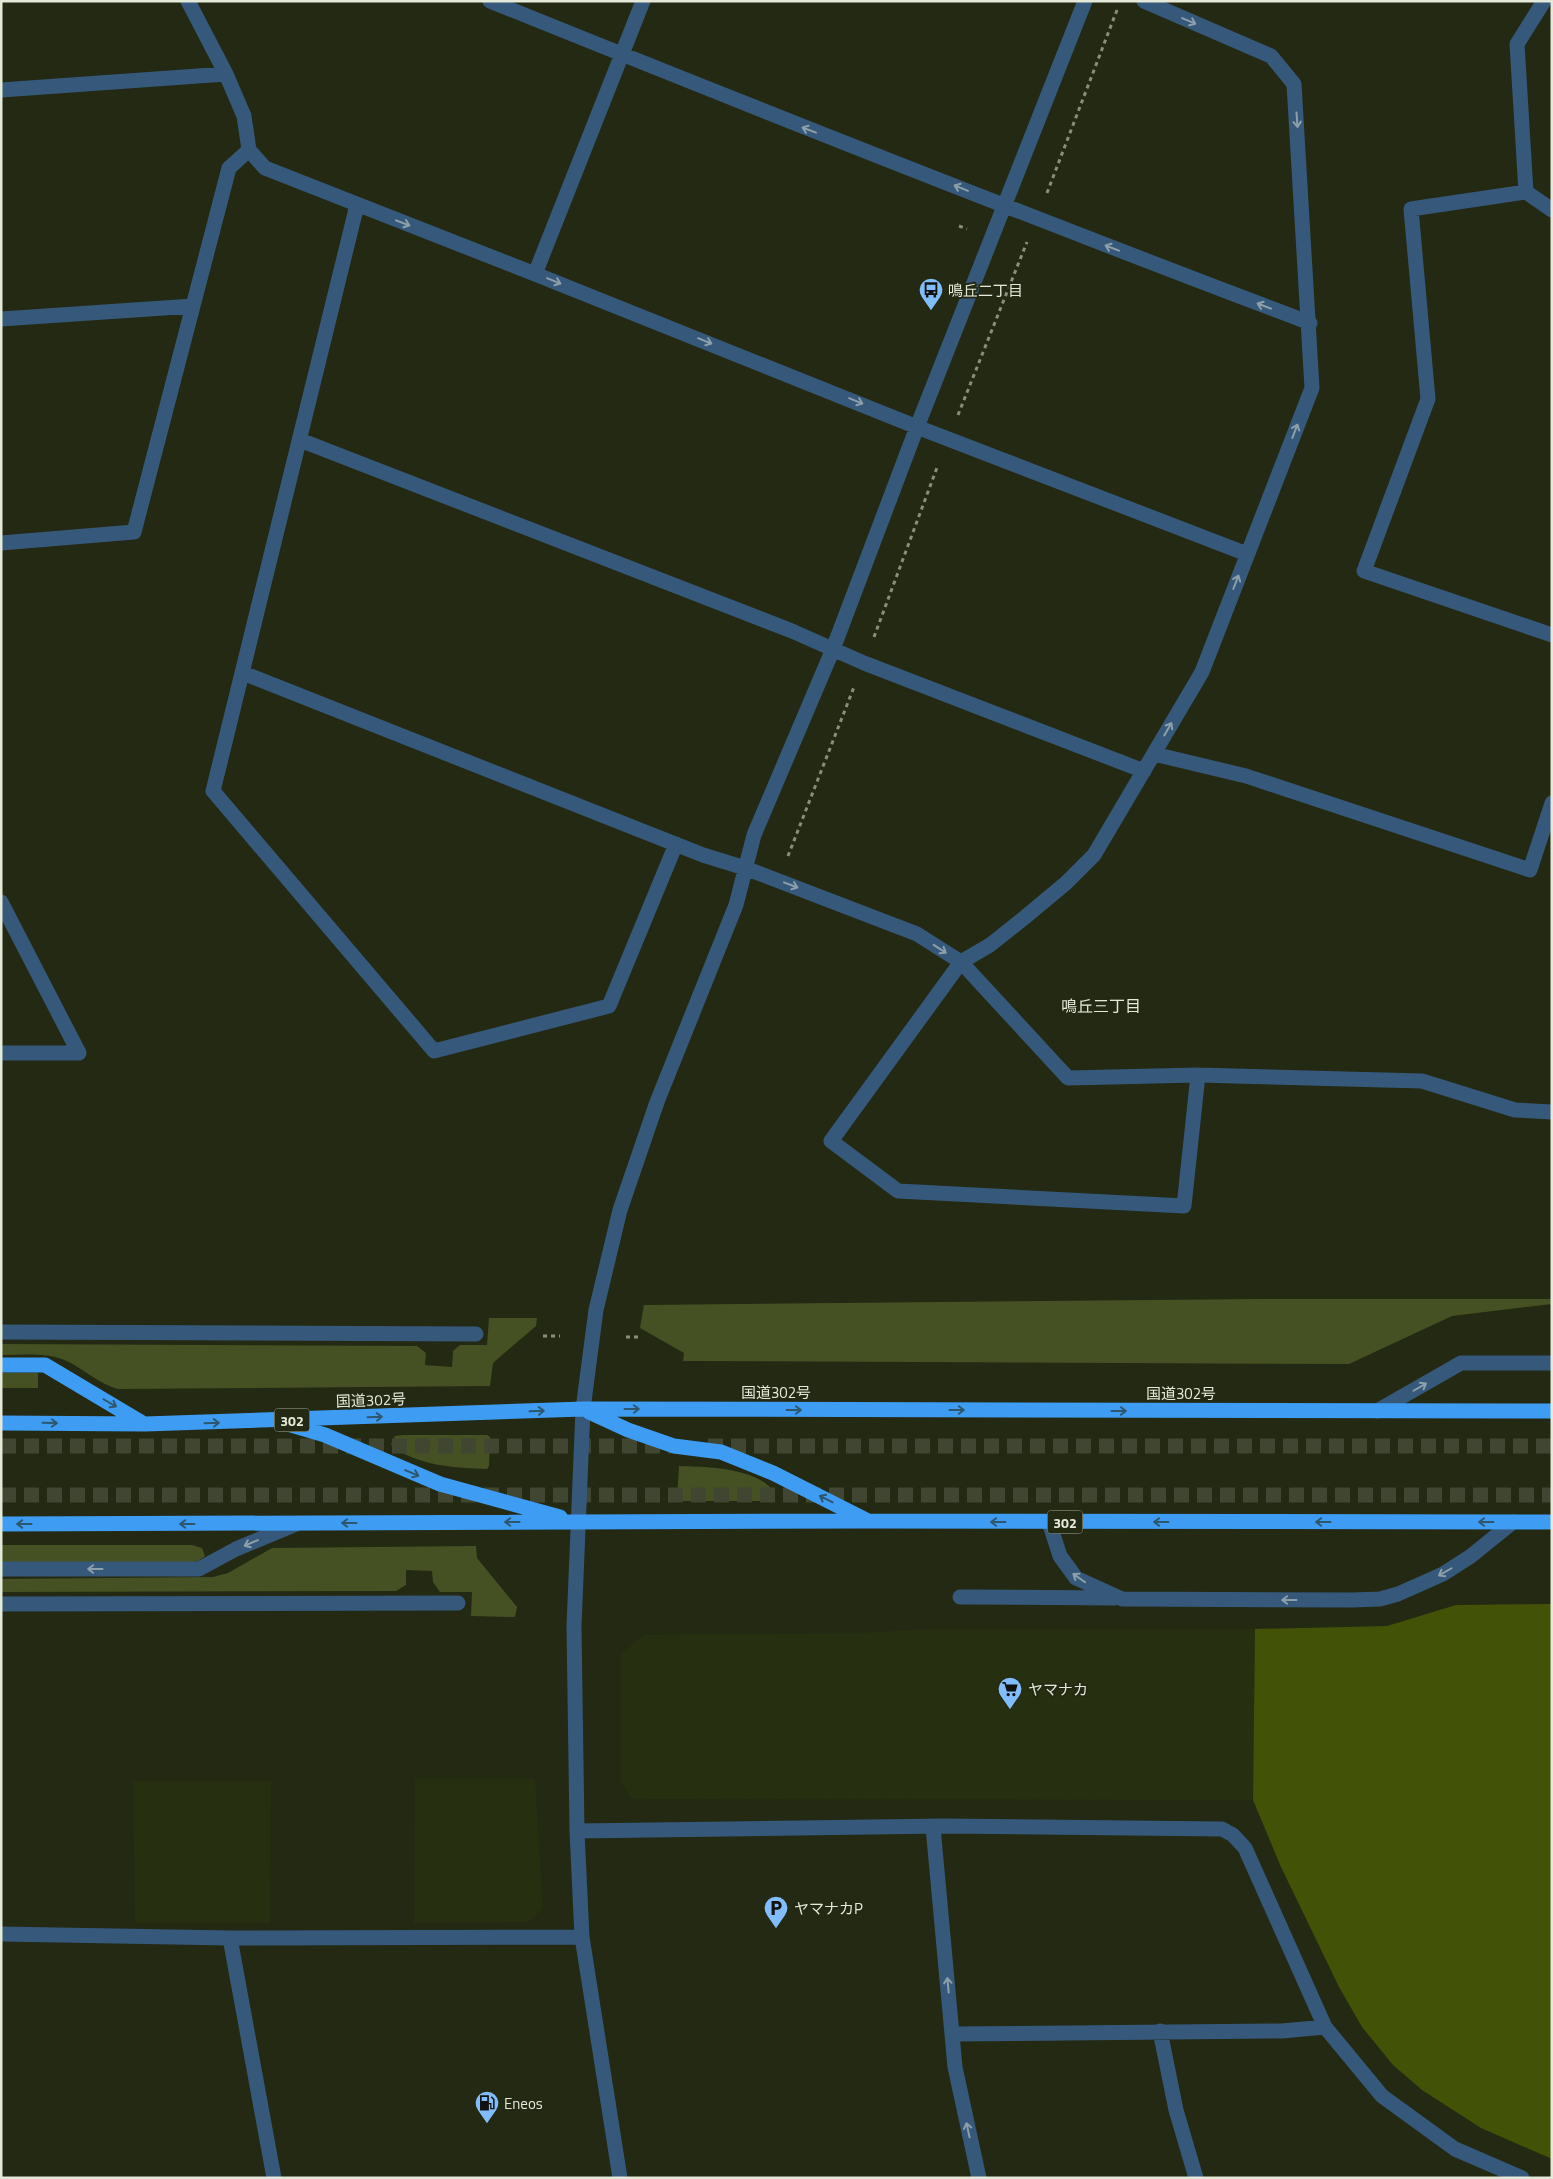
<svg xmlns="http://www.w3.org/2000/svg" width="1553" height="2179" font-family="'Titillium Web','Noto Sans JP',sans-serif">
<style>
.built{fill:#272f11}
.green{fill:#455122}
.forest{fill:#425206}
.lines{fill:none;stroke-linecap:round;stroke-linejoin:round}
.highway-tunnel{stroke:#404631;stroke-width:15;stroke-dasharray:15 8;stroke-linecap:butt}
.path{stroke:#898f7c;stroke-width:3;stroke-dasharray:4 4;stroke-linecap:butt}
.minor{stroke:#36587b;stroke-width:15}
.highway{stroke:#3e9cf3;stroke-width:15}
.oneway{stroke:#8da0aa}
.oneway2{stroke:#2e576d}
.labels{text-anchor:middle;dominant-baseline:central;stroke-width:4;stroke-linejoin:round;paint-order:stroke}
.shield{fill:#232913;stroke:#aaaf9e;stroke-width:1}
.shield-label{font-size:14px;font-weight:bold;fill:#e4e9da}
.poi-label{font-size:15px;fill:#e4e9da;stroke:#232913;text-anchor:start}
.street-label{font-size:15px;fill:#e4e9da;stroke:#232913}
.neighbourhood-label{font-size:16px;fill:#e4e9da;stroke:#232913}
</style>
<rect width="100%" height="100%" fill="#232913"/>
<path class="built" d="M 930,1629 L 1255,1629 L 1253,1800 L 632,1799 L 621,1783 L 621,1654 L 644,1635 L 858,1633 Z
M 415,1779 L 535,1779 L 543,1908 L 529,1922 L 414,1923 Z
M 133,1781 L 271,1781 L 270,1923 L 135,1923 Z"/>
<path class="green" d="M 1258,1299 L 1552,1299 L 1552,1304 L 1452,1316 L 1349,1364 L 683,1361 L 684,1353 L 640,1328 L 644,1305 Z
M 489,1318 L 537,1318 L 536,1326 L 493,1363 L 490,1386 L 118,1389 C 99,1384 85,1370 67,1361 C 47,1352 23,1355 1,1355 L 1,1344 L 417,1346 L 426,1353 L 425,1365 L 452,1367 L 453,1351 L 460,1345 L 487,1345 Z
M 1,1373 L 38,1373 L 38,1388 L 1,1388 Z
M 403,1435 L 487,1435 L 490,1437 L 489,1466 L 487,1469 C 458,1468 413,1466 391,1444 L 395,1436 Z
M 679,1466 C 707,1467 757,1467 775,1493 L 774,1497 L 763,1501 L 680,1501 L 677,1499 Z
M 1,1545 L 192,1545 L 202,1548 L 205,1556 L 198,1561 L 189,1563 L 1,1562 Z
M 476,1546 L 477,1558 L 517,1607 L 515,1617 L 471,1616 L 472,1592 L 440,1592 L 433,1582 L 432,1571 L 406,1570 L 406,1585 L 396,1591 L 1,1592 L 1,1579 L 213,1577 L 228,1573 L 272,1548 Z"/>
<path class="forest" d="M 1552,1604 L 1552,2159 L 1481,2128 L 1422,2090 L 1393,2065 L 1362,2027 L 1339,1987 L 1281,1867 L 1253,1800 L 1255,1629 L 1387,1626 L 1456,1605 Z"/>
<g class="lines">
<path class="highway-tunnel" d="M 1,1446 L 672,1446
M 708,1446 L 1552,1446
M 1,1495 L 1552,1495"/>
<path class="path" d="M 1047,193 L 1117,10
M 959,226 L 967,229
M 958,415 L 1027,242
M 874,637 L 938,465
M 788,856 L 854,687
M 543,1336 L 560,1336
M 626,1337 L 640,1337"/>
<path class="minor" d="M 188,1 L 226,74 L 244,116 L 249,150 L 265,168 L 535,274 L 917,427 L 1247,554
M 490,1 C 762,111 1035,219 1310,323
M 1144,1 L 1271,56 L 1294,84 L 1312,388 L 1202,672 L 1094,855 L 1066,883 L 1024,918 L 990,945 L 961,962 L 831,1141 L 898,1191 L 1184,1206 L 1198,1075
M 1,90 L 226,74
M 1526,192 L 1517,44 L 1544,1
M 357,205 L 213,791 L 434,1051 L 609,1006 L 676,844
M 1552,210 L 1526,192 L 1411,209 L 1428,399 L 1364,571 L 1552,635
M 535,274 L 643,1
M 1,319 L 193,306
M 300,440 L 792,631 L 864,663 L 1144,771
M 1,543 L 134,532 L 229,168 L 249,150
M 243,673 L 703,855 L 745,868 L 917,934 L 961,962 L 1068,1078 L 1198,1075 L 1422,1081 L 1515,1110 L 1552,1112
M 1154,754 L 1246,776 L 1530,870 L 1552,803
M 1,902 L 79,1053 L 1,1053
M 1,1332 L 476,1334
M 1377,1411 L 1461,1363 L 1552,1363
M 1049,1522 L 1060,1556 L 1076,1578 L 1122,1599 L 1352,1600 L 1380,1599 L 1398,1594 L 1443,1574 L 1471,1556 L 1513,1522
M 1,1569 L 199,1569 L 236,1549 L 296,1524
M 960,1597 L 1115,1598
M 1,1604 L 458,1603
M 933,1827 L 955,2067 L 979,2178
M 577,1831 L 944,1826 L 1222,1829 L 1233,1835 L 1245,1848 L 1325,2027 L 1382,2096 L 1455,2149 L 1522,2178
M 1,1934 L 230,1938 L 582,1937
M 230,1938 L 274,2178
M 1160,2031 L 1176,2110 L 1196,2178
M 952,2034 L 1282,2031 L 1325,2027
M 620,2178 L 582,1937 L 577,1831 L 574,1626 L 583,1409 L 596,1310 L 620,1210 L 657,1102 L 736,905 L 754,835 L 833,649 L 917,427 L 1085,1"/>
<path class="highway" d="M 1,1365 L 45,1365 L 144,1424
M 589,1412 L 628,1430 L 674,1446 L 721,1452 L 773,1473 L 866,1520
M 1,1423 L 145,1424 L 583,1409 L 1552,1411
M 291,1425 L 325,1435 L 440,1484 L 560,1517
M 1,1524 L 869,1521 L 1552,1522"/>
</g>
<defs><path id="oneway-shaft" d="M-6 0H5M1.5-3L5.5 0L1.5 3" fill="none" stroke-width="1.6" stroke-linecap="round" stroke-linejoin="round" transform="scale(1.25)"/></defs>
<g class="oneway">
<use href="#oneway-shaft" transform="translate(1189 21) rotate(23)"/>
<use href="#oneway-shaft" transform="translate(1297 120) rotate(86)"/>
<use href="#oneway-shaft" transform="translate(809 130) rotate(-159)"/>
<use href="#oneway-shaft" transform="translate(961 188) rotate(-158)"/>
<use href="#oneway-shaft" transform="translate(403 223) rotate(21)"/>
<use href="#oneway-shaft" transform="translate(1112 248) rotate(-159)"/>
<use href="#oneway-shaft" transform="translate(554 281) rotate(22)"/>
<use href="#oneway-shaft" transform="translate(1264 306) rotate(-159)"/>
<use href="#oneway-shaft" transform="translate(705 341) rotate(22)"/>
<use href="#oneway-shaft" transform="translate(856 401) rotate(22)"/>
<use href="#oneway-shaft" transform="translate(1295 431) rotate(-69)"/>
<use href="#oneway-shaft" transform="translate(1236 582) rotate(-69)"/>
<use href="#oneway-shaft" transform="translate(1168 729) rotate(-60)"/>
<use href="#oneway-shaft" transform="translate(791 885) rotate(21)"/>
<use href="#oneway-shaft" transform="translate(940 949) rotate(33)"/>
<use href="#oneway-shaft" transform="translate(1420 1387) rotate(-30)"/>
<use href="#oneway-shaft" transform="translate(251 1543) rotate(157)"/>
<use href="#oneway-shaft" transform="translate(95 1569) rotate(-180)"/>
<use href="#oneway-shaft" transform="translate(1445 1572) rotate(150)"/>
<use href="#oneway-shaft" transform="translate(1079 1578) rotate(-145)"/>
<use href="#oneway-shaft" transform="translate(1289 1600) rotate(-180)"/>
<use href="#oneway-shaft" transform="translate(948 1985) rotate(-95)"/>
<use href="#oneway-shaft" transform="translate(968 2130) rotate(-102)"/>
</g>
<g class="oneway2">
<use href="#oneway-shaft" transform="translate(110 1403) rotate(30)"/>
<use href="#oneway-shaft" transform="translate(632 1409)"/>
<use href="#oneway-shaft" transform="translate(794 1410)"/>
<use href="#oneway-shaft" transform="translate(957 1410)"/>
<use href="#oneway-shaft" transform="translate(537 1411) rotate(-2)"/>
<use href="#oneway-shaft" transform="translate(1119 1411)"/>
<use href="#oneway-shaft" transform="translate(375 1417) rotate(-2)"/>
<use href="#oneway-shaft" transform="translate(50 1423) rotate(1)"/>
<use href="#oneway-shaft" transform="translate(212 1423) rotate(-2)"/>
<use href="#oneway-shaft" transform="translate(412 1473) rotate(23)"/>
<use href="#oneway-shaft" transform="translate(826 1499) rotate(-153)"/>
<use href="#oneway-shaft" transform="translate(512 1522) rotate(180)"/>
<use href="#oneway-shaft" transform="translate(998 1522) rotate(-180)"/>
<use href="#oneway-shaft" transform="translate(1161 1522) rotate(-180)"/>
<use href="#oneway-shaft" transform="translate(1323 1522) rotate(-180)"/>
<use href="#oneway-shaft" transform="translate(1486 1522) rotate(-180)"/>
<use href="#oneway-shaft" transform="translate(349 1523) rotate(180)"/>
<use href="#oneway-shaft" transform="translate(24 1524) rotate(180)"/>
<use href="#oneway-shaft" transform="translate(187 1524) rotate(180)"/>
</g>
<defs>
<symbol id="bus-pin" viewBox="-11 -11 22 30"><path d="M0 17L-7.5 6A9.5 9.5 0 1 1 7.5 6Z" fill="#81bdfa" stroke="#232913"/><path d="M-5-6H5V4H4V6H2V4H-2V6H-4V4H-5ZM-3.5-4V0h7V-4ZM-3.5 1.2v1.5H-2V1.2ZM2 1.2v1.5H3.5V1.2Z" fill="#111"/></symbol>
<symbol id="supermarket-pin" viewBox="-11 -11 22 30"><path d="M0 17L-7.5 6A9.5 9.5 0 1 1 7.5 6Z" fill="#81bdfa" stroke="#232913"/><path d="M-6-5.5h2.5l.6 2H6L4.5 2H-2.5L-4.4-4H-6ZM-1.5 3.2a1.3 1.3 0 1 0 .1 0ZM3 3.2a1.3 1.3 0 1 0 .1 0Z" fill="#111"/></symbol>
<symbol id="parking-pin" viewBox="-11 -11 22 30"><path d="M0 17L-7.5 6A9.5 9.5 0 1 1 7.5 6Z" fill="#81bdfa" stroke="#232913"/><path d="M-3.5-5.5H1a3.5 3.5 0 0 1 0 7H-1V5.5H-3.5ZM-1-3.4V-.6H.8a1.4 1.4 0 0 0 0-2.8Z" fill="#111"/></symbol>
<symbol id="fuel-pin" viewBox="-11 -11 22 30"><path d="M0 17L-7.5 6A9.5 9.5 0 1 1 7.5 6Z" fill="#81bdfa" stroke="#232913"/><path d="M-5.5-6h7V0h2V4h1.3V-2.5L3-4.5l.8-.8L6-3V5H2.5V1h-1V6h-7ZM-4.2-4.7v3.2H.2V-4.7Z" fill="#111"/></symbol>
</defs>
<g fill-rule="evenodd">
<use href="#bus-pin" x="917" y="276" width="28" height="38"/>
<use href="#supermarket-pin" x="996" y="1675" width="28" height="38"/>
<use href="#parking-pin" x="762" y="1894" width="28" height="38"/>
<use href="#fuel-pin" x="473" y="2089" width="28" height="38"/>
</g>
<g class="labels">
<g class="shield">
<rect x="274.5" y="1408.5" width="35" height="23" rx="4"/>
<rect x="1047.5" y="1510.5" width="35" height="23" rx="4"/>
</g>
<g class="shield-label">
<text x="292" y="1420">302</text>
<text x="1065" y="1522">302</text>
</g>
<g class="poi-label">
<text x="948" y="290">鳴丘二丁目</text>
<text x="1028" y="1689">ヤマナカ</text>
<text x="794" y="1908">ヤマナカP</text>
<text x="504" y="2103">Eneos</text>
</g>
<g class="street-label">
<text x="776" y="1392">国道302号</text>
<text x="1181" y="1393">国道302号</text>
<text transform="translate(371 1400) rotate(-2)">国道302号</text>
</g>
<g class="neighbourhood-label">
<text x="1101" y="1006">鳴丘三丁目</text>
</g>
</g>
<rect width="1553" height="2179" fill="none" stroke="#e4e9da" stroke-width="5"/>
</svg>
